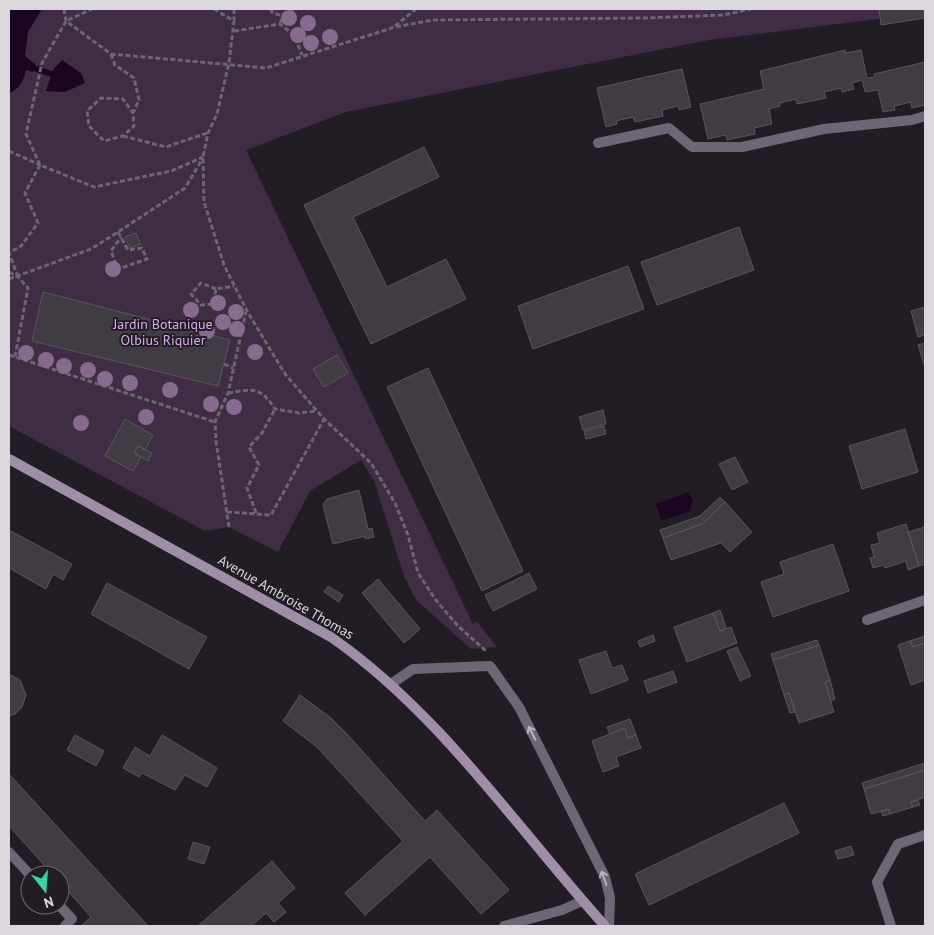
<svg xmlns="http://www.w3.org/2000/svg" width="934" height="935" font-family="'PT Sans',sans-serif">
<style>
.green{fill:#3e2d43}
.water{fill:#1b0522}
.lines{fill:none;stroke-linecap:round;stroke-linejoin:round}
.stream{stroke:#1b0522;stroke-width:6}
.building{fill:#413b43;stroke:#5b545d}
.path{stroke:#6c676e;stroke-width:3;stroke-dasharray:5 2.5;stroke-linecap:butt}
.lane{stroke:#706574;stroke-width:10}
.street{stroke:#706574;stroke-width:10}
.secondary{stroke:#a08da6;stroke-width:10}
.tree{fill:#866b8e}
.oneway{stroke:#bbb5bd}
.labels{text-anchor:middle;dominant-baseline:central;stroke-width:4;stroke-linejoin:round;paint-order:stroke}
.park-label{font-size:14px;fill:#d7ace5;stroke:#221c24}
.street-label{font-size:14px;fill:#dbd7dc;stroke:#221c24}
</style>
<rect width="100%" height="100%" fill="#221c24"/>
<path class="green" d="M 9,9 L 925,9 L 925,13 L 709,40 L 346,112 L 246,150 L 473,624 L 477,622 L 497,647 L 471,649 L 416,600 L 404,576 L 374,481 L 361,460 L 310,491 L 278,552 L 229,527 L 205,531 L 9,426 Z"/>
<path class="water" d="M 9,9 L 42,9 L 28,32 L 25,56 L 35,64 L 33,72 L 26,70 C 24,80 19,90 9,93 Z
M 62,60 L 81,73 L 85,83 L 65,92 L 46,91 L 53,70 Z
M 688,492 L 693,500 L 690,511 L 661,521 L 656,504 Z"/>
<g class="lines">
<path class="stream" d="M 34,68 L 51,74"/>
</g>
<path class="building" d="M 879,9 L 925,9 L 925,18 L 881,25 Z
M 845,50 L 846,53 L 861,50 L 867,78 L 875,77 L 874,74 L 925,62 L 925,105 L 912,108 L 911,102 L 894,106 L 895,110 L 883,112 L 878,90 L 865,92 L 862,80 L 852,83 L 854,89 L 842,92 L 841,88 L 824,92 L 826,98 L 797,104 L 796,99 L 780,103 L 780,106 L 769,109 L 772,124 L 754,128 L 755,134 L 727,140 L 726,135 L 708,139 L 700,104 L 764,89 L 760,71 Z
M 682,69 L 691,107 L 679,110 L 678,106 L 662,110 L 663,116 L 635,122 L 633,117 L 616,121 L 617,124 L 606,127 L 597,88 Z
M 424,147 L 439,177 L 353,217 L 387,287 L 446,259 L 466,299 L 371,344 L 304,205 Z
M 739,227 L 754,270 L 657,305 L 641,262 Z
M 136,233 L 140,244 L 130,248 L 125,237 Z
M 628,266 L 644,309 L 533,349 L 518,306 Z
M 43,292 L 230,340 L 218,386 L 32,341 Z
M 925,307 L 925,335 L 918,337 L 911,311 Z
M 925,343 L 925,367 L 918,345 Z
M 337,355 L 348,373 L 324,387 L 313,369 Z
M 428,368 L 523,571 L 482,591 L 387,387 Z
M 603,410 L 606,424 L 583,430 L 579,417 Z
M 125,419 L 153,435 L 145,450 L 138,446 L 134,453 L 141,457 L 133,471 L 105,456 Z
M 604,426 L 606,434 L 586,439 L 584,431 Z
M 905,429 L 918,472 L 862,489 L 849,446 Z
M 138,446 L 152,453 L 148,461 L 134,453 Z
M 735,457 L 748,482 L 732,490 L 719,464 Z
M 359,490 L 368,529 L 372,528 L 374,537 L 365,539 L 365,536 L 333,544 L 323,505 L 327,499 Z
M 720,497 L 725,502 L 702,524 L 663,538 L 660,530 L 700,516 Z
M 725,502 L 752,532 L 730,552 L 721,543 L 671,560 L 663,538 L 702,524 Z
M 906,524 L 919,566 L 908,570 L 906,561 L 885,568 L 884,565 L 873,568 L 870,558 L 874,557 L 871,545 L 880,543 L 877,533 Z
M 925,527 L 925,564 L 919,566 L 908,532 Z
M 9,530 L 72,564 L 63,580 L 53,574 L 46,589 L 9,568 Z
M 833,544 L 849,591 L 773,617 L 761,582 L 784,574 L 780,562 Z
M 529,573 L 537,589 L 493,611 L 485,595 Z
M 378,579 L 420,629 L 404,643 L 362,593 Z
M 107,583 L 207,637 L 189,669 L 91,614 Z
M 328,586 L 343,595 L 339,602 L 324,592 Z
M 720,610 L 726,628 L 720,631 L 713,613 Z
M 713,613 L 720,631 L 731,627 L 737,643 L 687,662 L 674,627 Z
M 653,635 L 655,641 L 640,647 L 638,641 Z
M 925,636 L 925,643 L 913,647 L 910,641 Z
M 817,640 L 819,645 L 773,660 L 771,654 Z
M 910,641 L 913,647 L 925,643 L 925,680 L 911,685 L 898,645 Z
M 819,645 L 830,680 L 825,682 L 834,712 L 799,723 L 789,693 L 784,695 L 773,660 Z
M 737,647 L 751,676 L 740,681 L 727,651 Z
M 606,651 L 612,668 L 622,665 L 628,680 L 591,694 L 579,660 Z
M 673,671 L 677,682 L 648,693 L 644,681 Z
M 9,674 L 20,680 L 26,695 L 22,707 L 15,714 L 9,716 Z
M 830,680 L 835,699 L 831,701 L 825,682 Z
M 789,693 L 795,712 L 790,713 L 784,695 Z
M 300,695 L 331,718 L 347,734 L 425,821 L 437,810 L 509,890 L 481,914 L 430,857 L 365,915 L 345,893 L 403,841 L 317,747 L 283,721 Z
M 630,719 L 636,735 L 628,738 L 625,728 L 610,734 L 607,727 Z
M 625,728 L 628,738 L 636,735 L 641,748 L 616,757 L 619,766 L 603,772 L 592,741 Z
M 75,735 L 104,751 L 96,766 L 67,750 Z
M 162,735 L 217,768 L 207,787 L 185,775 L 175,790 L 142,773 L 139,777 L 123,768 L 135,747 L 150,756 Z
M 925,763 L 925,770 L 864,789 L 862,783 Z
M 925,770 L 925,797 L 911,802 L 913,807 L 890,814 L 889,809 L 871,814 L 864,789 Z
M 9,774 L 148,926 L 81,926 L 91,917 L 60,882 L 60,875 L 53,875 L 9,826 Z
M 918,800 L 920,805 L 913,807 L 911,802 Z
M 784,803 L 799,833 L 649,905 L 635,874 Z
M 889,809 L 890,814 L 883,816 L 881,811 Z
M 193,842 L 210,847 L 204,864 L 188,859 Z
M 851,846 L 854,855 L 838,859 L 835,851 Z
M 272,861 L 295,888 L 278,903 L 286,912 L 274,922 L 266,913 L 251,926 L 198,926 Z"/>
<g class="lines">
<path class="path" d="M 64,9 L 66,21 L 111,54 L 266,68 L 395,27 L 433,20 L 646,18 L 723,15 L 751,9
M 214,9 L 234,21 L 229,63 L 217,114 L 208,133 L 203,157 L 204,202 L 224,265 L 247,311 L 285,374 L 324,419 L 371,463 L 395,503 L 408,535 L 418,573 L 435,599 L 457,625 L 486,651
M 234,9 L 234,20
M 270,9 L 273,13 L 283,16
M 280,24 L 283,16 L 296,9
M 395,26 L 416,9
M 234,31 L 280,24 L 294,35 L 302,55
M 111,54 L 115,65 L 134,78 L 139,100 L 133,113 L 134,126 L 123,136 L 104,141 L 89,126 L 87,111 L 101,98 L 123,99 L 133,113
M 123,136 L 166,147 L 207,133
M 9,151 L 40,165
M 40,165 L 26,134 L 42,63 L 66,21 L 92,9
M 118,232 L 128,250 L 142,248 L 147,259 L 118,269 L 111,251 L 121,237
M 9,272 L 18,277 L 28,288 L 15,357
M 18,277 L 9,253 L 21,246 L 38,223 L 25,193 L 40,165 L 94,187 L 171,171 L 203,157
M 9,279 L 91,249 L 118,232 L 185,188 L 203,158
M 216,289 L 201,283 L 191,294 L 201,305 L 213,304 L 216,289 L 234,286
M 9,355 L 215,422
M 224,364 L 233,368
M 228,393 C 253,389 260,386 275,409 L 299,413 L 316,411
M 227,512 L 271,515 L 324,419
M 256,513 L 247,488 L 259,465 L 249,447 L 262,433 L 275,409
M 229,527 L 216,441 L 215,422 L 228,393 L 246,312"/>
<path class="lane" d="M 9,852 L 30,875
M 59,905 L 72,919 L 65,926"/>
<path class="street" d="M 598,143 L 669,128 L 692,147 L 742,147 L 824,129 L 912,120 L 925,116
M 867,620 L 925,600
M 391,684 L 413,669 L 490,666 L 519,707 L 605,877 L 610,898 L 609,926
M 504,926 L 562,910 L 582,901
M 891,926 L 877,882 L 898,844 L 925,835"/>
<path class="secondary" d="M 9,459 L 331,637 C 440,713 517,828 605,926"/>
</g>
<g class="tree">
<circle cx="289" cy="18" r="8"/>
<circle cx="308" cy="23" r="8"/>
<circle cx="298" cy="35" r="8"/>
<circle cx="330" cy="37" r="8"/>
<circle cx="311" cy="43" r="8"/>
<circle cx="113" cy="269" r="8"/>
<circle cx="218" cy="303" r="8"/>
<circle cx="191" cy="310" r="8"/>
<circle cx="236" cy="312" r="8"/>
<circle cx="223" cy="322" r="8"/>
<circle cx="237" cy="329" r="8"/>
<circle cx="207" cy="331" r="8"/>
<circle cx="255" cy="352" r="8"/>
<circle cx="26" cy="353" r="8"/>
<circle cx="46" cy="360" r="8"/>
<circle cx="64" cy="366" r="8"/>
<circle cx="88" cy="370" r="8"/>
<circle cx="105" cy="379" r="8"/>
<circle cx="130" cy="383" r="8"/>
<circle cx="170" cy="390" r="8"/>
<circle cx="211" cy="404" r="8"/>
<circle cx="234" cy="407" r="8"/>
<circle cx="146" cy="417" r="8"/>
<circle cx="81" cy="423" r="8"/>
</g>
<defs><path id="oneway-shaft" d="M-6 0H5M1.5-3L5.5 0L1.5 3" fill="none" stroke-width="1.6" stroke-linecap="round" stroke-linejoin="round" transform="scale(1.25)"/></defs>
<g class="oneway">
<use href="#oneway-shaft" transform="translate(532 733) rotate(-117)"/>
<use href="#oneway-shaft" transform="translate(604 878) rotate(-109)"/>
</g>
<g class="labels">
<g class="park-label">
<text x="163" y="324">Jardin Botanique<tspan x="163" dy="16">Olbius Riquier</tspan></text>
</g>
<g class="street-label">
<text transform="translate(286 597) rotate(30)">Avenue Ambroise Thomas</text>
</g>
</g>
<rect width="934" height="935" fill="none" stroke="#dbd7dc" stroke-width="20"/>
<g transform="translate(45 890) rotate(163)"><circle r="24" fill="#221c24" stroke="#6c676e"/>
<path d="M0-4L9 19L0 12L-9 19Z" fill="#39d4a5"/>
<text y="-8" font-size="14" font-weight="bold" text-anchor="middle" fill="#dbd7dc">N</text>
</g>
</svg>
